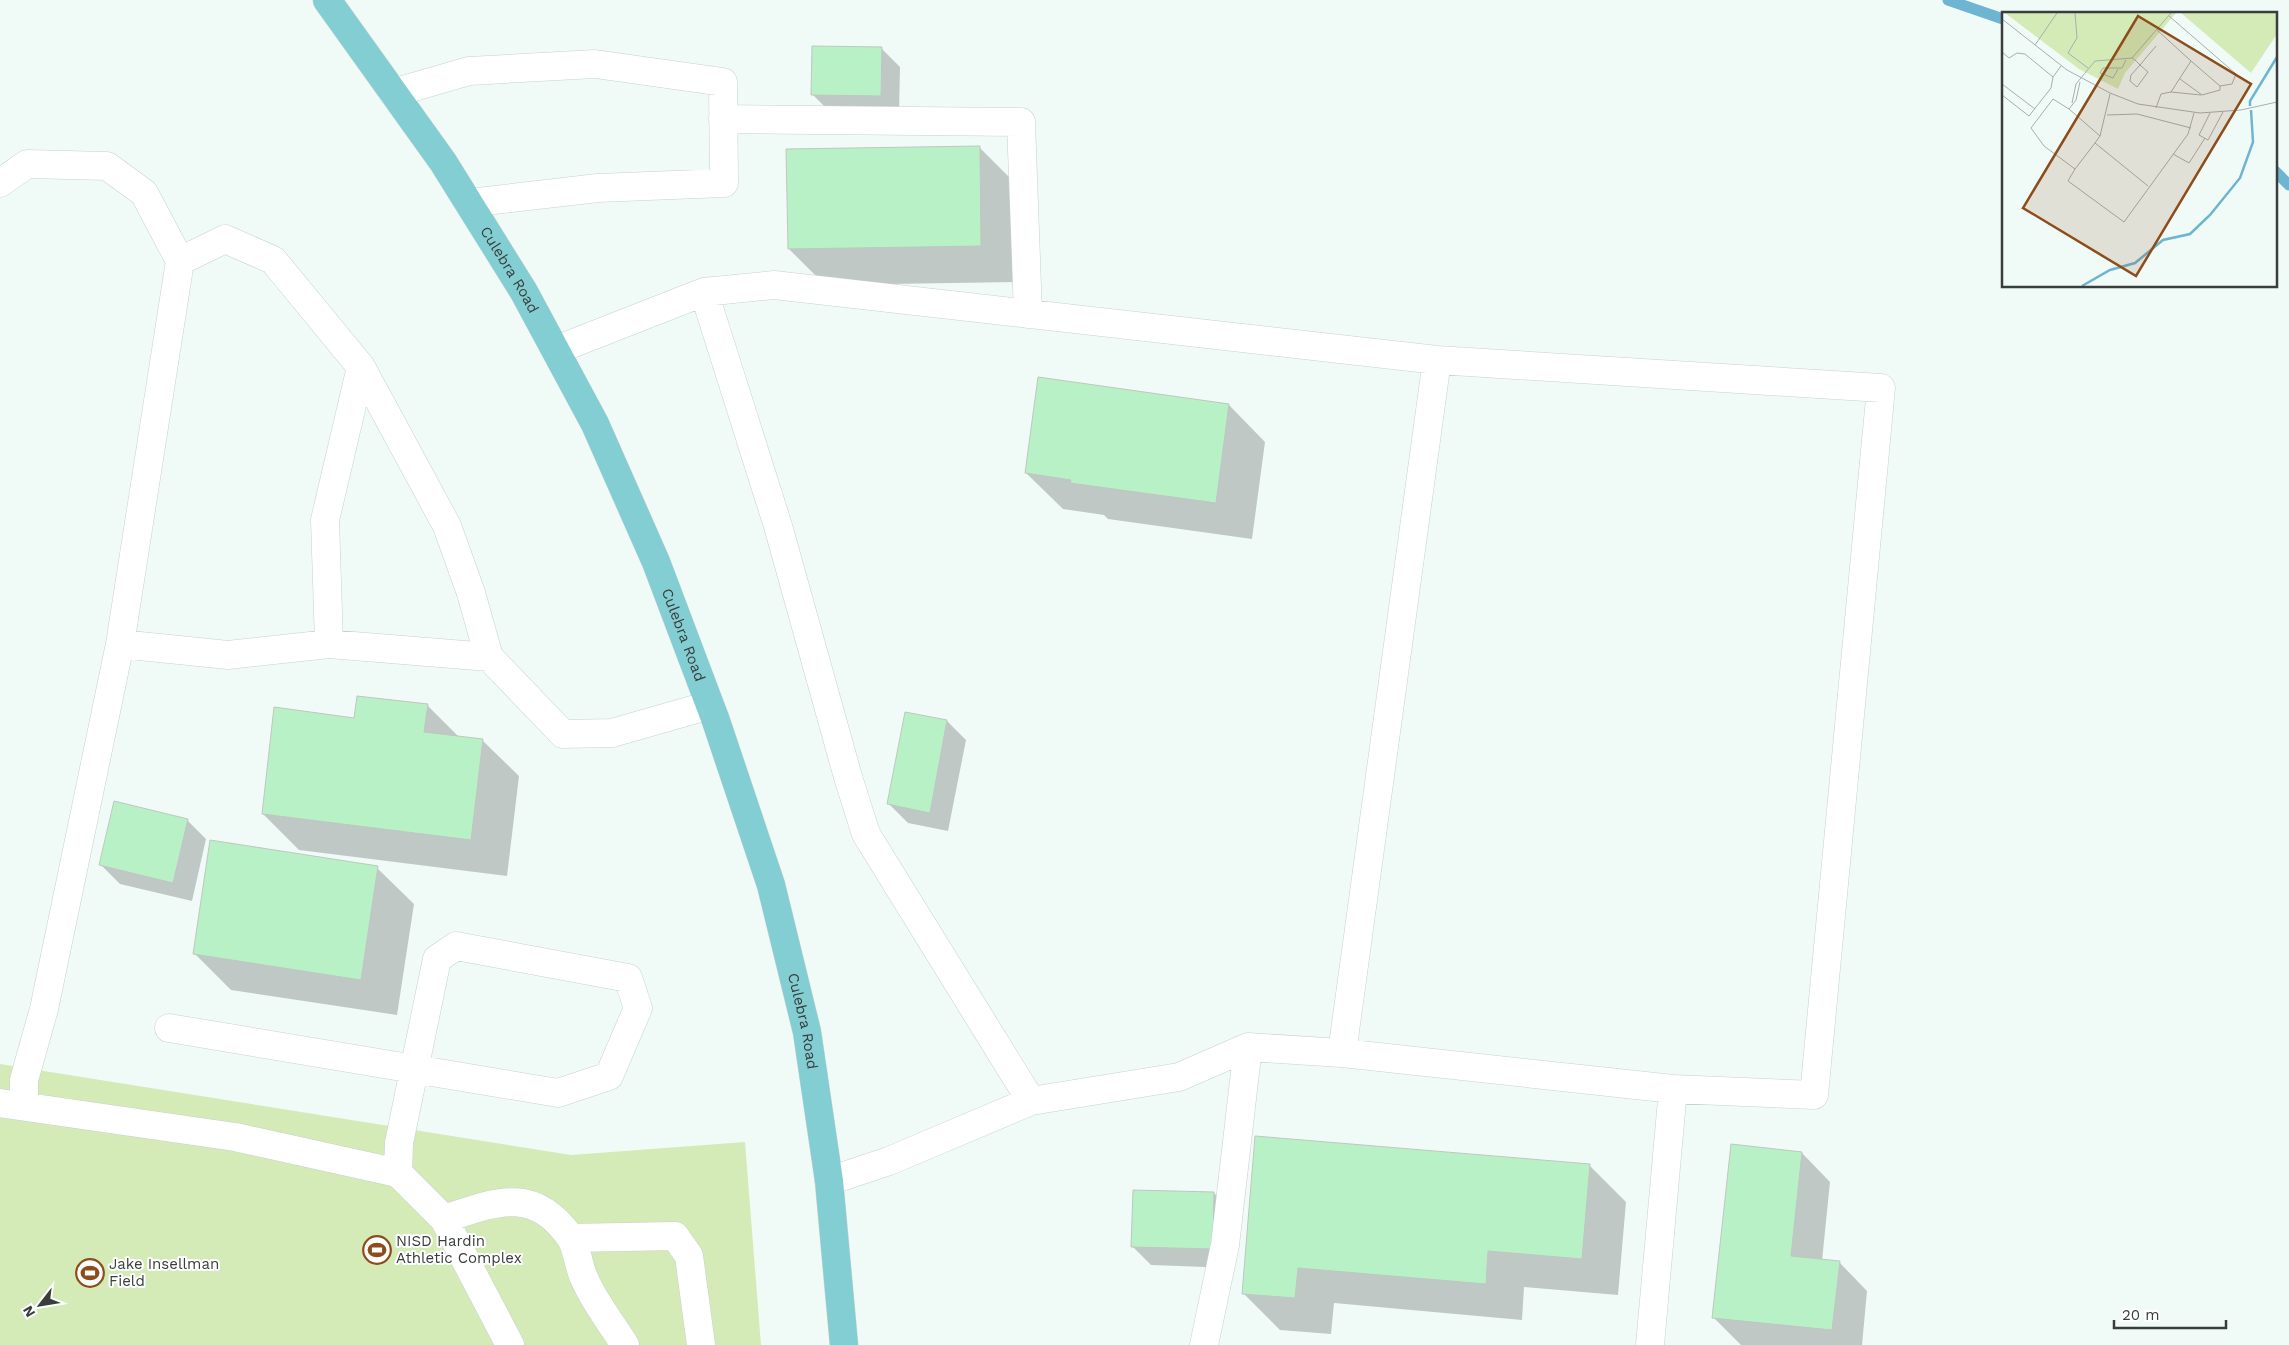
<svg xmlns="http://www.w3.org/2000/svg" width="2289" height="1345" font-family="'Work Sans',sans-serif">
<style>
.green{fill:#d4ebb7}
.shadow{fill:#0003}
.lines{fill:none;stroke-linecap:round;stroke-linejoin:round}
.stream{stroke:#6eb5d1;stroke-width:11}
.building{fill:#b9f1c6;stroke:#bfc7c0}
.minor-casing{stroke:#c7d2ce;stroke-width:29}
.major-casing{stroke:#d7d8d8;stroke-width:29}
.minor{stroke:#fff;stroke-width:28}
.major{stroke:#83ced3;stroke-width:28}
.labels{text-anchor:middle;dominant-baseline:central;stroke-width:4;stroke-linejoin:round;paint-order:stroke}
.street-label{font-size:15px;fill:#393d3c;stroke:#fff}
.poi-label{font-size:15px;fill:#393d3c;stroke:#fff;text-anchor:start}
.inset-river{fill:none;stroke:#6eb5d1;stroke-width:2.5}
.inset-road{fill:none;stroke:#a7afad;stroke-width:1}
.view{fill:#8e4c1a;fill-opacity:0.15;stroke:#8e4c1a;stroke-width:2.5}
.inset-edge{fill:none;stroke:#393d3c;stroke-width:2.5}
</style>
<rect width="100%" height="100%" fill="#f0fbf8"/>
<path class="green" d="M 0,1064 L 571,1155 L 745,1142 L 761,1345 L 0,1345 Z"/>
<path class="shadow" d="M 881,48 L 900,67 L 899,115 L 832,114 L 813,95 Z
M 979,147 L 1016,184 L 1017,282 L 825,285 L 789,249 Z
M 1229,405 L 1265,442 L 1252,539 L 1108,519 L 1104,515 L 1063,509 L 1026,473 Z
M 427,705 L 459,737 L 482,740 L 519,776 L 507,876 L 299,850 L 263,814 L 355,719 Z
M 947,721 L 966,740 L 948,831 L 908,823 L 889,804 Z
M 187,820 L 206,839 L 192,901 L 120,884 L 101,865 Z
M 377,868 L 414,904 L 397,1015 L 231,990 L 194,953 Z
M 1256,1137 L 1590,1166 L 1626,1202 L 1618,1295 L 1524,1287 L 1522,1320 L 1334,1303 L 1331,1334 L 1280,1330 L 1243,1293 Z
M 1802,1153 L 1830,1182 L 1822,1261 L 1839,1262 L 1867,1291 L 1862,1345 L 1741,1345 L 1713,1317 Z
M 1214,1193 L 1233,1213 L 1232,1268 L 1151,1265 L 1132,1246 Z"/>
<g class="lines">
<path class="stream" d="M 1948,0 L 2003,19
M 2275,171 L 2289,185"/>
</g>
<path class="building" d="M 812,46 L 882,47 L 881,96 L 811,95 Z
M 980,146 L 981,246 L 788,249 L 786,149 Z
M 1038,377 L 1229,404 L 1216,503 L 1070,483 L 1071,480 L 1025,473 Z
M 357,696 L 428,704 L 424,732 L 483,739 L 471,840 L 262,814 L 274,707 L 354,718 Z
M 905,712 L 947,720 L 930,813 L 887,804 Z
M 114,801 L 188,819 L 173,883 L 99,865 Z
M 210,840 L 378,866 L 361,980 L 193,954 Z
M 1255,1136 L 1590,1164 L 1582,1259 L 1488,1251 L 1486,1284 L 1298,1268 L 1295,1298 L 1242,1294 Z
M 1731,1144 L 1802,1152 L 1791,1256 L 1840,1261 L 1832,1330 L 1712,1318 Z
M 1133,1190 L 1214,1192 L 1213,1249 L 1131,1247 Z"/>
<g class="lines">
<defs>
<path id="minor" d="M 393,93 L 469,71 L 595,64 L 723,82 L 724,183 L 598,188 L 469,203
M 723,119 L 1021,122 L 1028,314
M 0,183 L 27,164 L 107,166 L 144,193 L 180,261
M 704,292 L 778,526 L 848,777 L 866,834 L 1031,1101
M 556,350 L 704,292 L 774,285 L 1437,360 L 1881,388 L 1814,1095 L 1673,1089 L 1650,1345
M 361,367 L 447,526 L 471,593 L 489,657 L 563,734 L 612,733 L 710,705
M 329,644 L 325,520 L 361,367 L 273,260 L 225,239 L 180,261 L 120,644 L 228,655 L 329,644 L 489,657
M 169,1028 L 558,1093 L 609,1076 L 638,1008 L 628,978 L 456,946 L 437,959 L 399,1143 L 398,1173
M 1342,1053 L 1673,1089
M 0,1103 L 235,1137 L 398,1173 L 444,1219 L 510,1345
M 24,1106 L 24,1080 L 44,1009 L 120,644
M 829,1181 L 889,1161 L 1031,1101 L 1179,1077 L 1248,1047
M 444,1219 C 495,1202 533,1185 570,1237 C 578,1249 578,1267 585,1280 C 595,1303 612,1324 625,1345
M 571,1238 L 675,1236 L 689,1256 L 701,1345
M 1204,1345 L 1225,1245 L 1248,1047 L 1342,1053 L 1437,360"/>
<g id="major">
<path id="s1" d="M 327,0 L 443,162 L 524,292 L 595,424 L 656,562 L 716,721 L 771,885 L 807,1032 L 829,1181 L 844,1345"/>
</g>
</defs>
<use href="#minor" class="minor-casing"/>
<use href="#major" class="major-casing"/>
<use href="#minor" class="minor"/>
<use href="#major" class="major"/>
</g>
<defs>
<symbol id="stadium-ring" viewBox="-11 -11 22 22"><circle r="9.5" fill="#fff" stroke="#8e4c1a" stroke-width="1.5"/><path d="M0-5a6.5 5 0 1 0 0 10a6.5 5 0 1 0 0-10ZM-3.5-1.8h7v3.6h-7Z" fill="#8e4c1a"/></symbol>
</defs>
<g fill-rule="evenodd">
<use href="#stadium-ring" x="361" y="1234" width="32" height="32"/>
<use href="#stadium-ring" x="74" y="1257" width="32" height="32"/>
</g>
<g class="labels">
<g class="street-label">
<text stroke="none"><textPath href="#s1" startOffset="326">Culebra Road</textPath></text>
<text stroke="none"><textPath href="#s1" startOffset="731">Culebra Road</textPath></text>
<text stroke="none"><textPath href="#s1" startOffset="1136">Culebra Road</textPath></text>
</g>
<g class="poi-label">
<text x="396" y="1241">NISD Hardin<tspan x="396" dy="17">Athletic Complex</tspan></text>
<text x="109" y="1264">Jake Insellman<tspan x="109" dy="17">Field</tspan></text>
</g>
</g>
<g transform="translate(2002 12)">
<rect width="275" height="275" fill="#f0fbf8"/>
<path d="M 3,1 L 174,1 L 123,61 L 116,77 L 77,57 ZM 179,1 L 275,1 L 275,22 L 249,61 Z" fill="#d4ebb7"/>
<path class="inset-river" d="M 248,94 L 248,89 L 275,45M 80,274 L 108,258 L 133,251 L 161,228 L 188,222 L 208,203 L 238,166 L 251,130 L 249,98"/>
<path class="inset-road" d="M 73,1 L 75,26 L 66,41 L 86,56M 167,4 L 234,62 L 230,72 L 218,74M 0,7 L 65,58 L 108,81 L 136,92 L 198,101 L 239,98 L 275,90M 155,18 L 189,49M 33,33 L 55,1M 0,40 L 7,46 L 15,41 L 23,42 L 51,65 L 59,54M 130,46 L 133,48 L 138,53 L 146,60 L 135,75 L 128,69 L 129,63 L 138,53 L 154,34M 116,57 L 111,66 L 98,61 L 101,56 L 120,56 L 124,48M 78,70 L 74,88 L 67,97 L 51,87 L 29,116 L 42,134 L 73,157 L 66,169 L 122,210 L 186,122 L 192,101M 0,72 L 33,97M 169,80 L 189,49 L 218,74 L 218,78 L 200,83 L 178,67M 0,83 L 27,104 L 49,76 L 51,65M 70,91 L 74,72 L 93,49 L 130,46 L 169,1M 154,96 L 159,82 L 169,80 L 199,83M 67,97 L 98,124 L 93,131 L 146,174M 208,101 L 197,123 L 206,128 L 221,100M 105,103 L 135,102 L 189,116M 98,124 L 108,82M 171,142 L 187,151 L 203,126M 73,157 L 93,131M 275,274 L 275,173"/>
<path class="view" d="M 136,4 L 249,72 L 134,264 L 21,196 Z"/>
<rect width="275" height="275" class="inset-edge"/>
</g>
<g transform="translate(40 1305) rotate(239)" stroke="#ffffff" stroke-width="4" paint-order="stroke">
<path d="M0-4L9 19L0 12L-9 19Z" fill="#393d3c"/>
<text y="-8" font-size="14" font-weight="bold" text-anchor="middle" fill="#393d3c">N</text>
</g>
<path d="M2114 1320v8h112v-8" fill="none" stroke="#393d3c" stroke-width="2.5"/>
<text x="2122" y="1320" font-size="15" fill="#393d3c" stroke="#ffffff" stroke-width="4" paint-order="stroke">20 m</text>
</svg>
